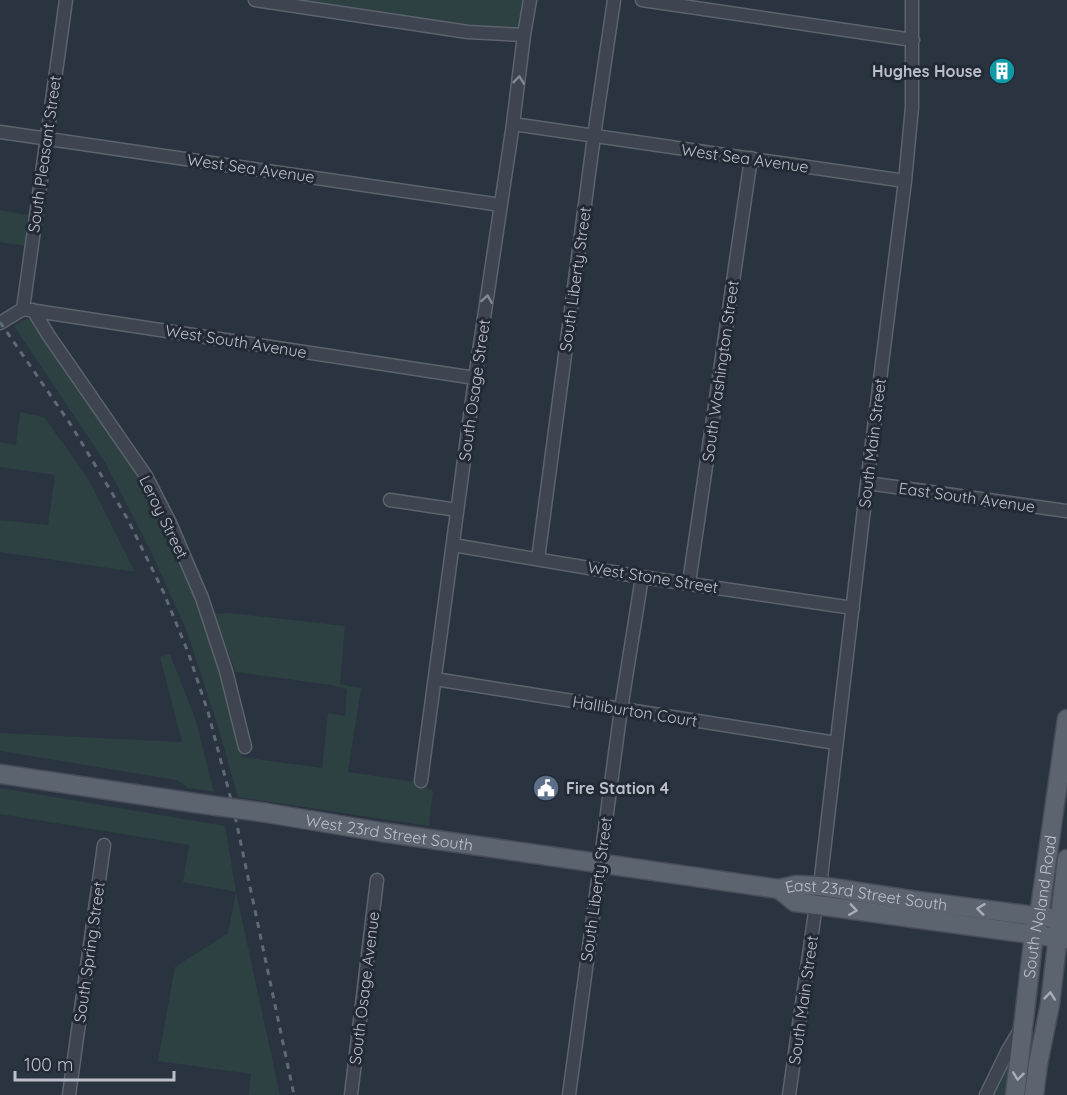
<svg xmlns="http://www.w3.org/2000/svg" width="1067" height="1095" font-family="Quicksand,sans-serif">
<style>
.green{fill:#2d4042}
.lines{fill:none;stroke-linecap:round;stroke-linejoin:round}
.minor-casing{stroke:#5c636d;stroke-width:15}
.primary-casing{stroke:#484e59;stroke-width:21}
.minor{stroke:#3e4550;stroke-width:12}
.primary{stroke:#5c6470;stroke-width:18}
.rail{stroke:#606977;stroke-width:3;stroke-dasharray:6 6;stroke-linecap:butt}
.primary-bridge-casing{stroke:#484e59;stroke-width:21;stroke-linecap:butt}
.primary-bridge{stroke:#5c6470;stroke-width:18}
.oneway{stroke:#838993}
.oneway2{stroke:#a8aeb8}
.labels{text-anchor:middle;dominant-baseline:central;stroke-width:6;stroke-linejoin:round;paint-order:stroke}
.poi-label{font-size:16px;font-weight:bold;fill:#bbc0ca;stroke:#222a36;text-anchor:end}
.street-label{font-size:16px;fill:#bbc0ca;stroke:#222a36}
</style>
<rect width="100%" height="100%" fill="#2a3340"/>
<path class="green" d="M 255,0 L 530,0 L 524,35 Z
M 0,210 L 28,215 L 25,246 L 0,242 Z
M 26,319 L 34,319 L 137,474 L 162,519 L 188,580 L 215,656 L 242,757 L 322,768 L 328,713 L 345,716 L 347,689 L 331,685 L 236,672 L 213,614 L 230,613 L 345,626 L 340,684 L 361,688 L 348,772 L 416,782 L 433,791 L 429,826 L 238,797 L 217,723 L 186,629 L 148,546 L 106,464 L 14,326 Z
M 20,412 L 44,417 L 87,477 L 135,572 L 0,552 L 0,520 L 48,525 L 55,475 L 0,467 L 0,442 L 16,445 Z
M 170,654 L 196,721 L 214,792 L 188,788 L 177,780 L 0,751 L 0,733 L 182,742 L 160,657 Z
M 0,788 L 225,826 L 236,892 L 280,1095 L 249,1095 L 251,1074 L 158,1061 L 175,967 L 228,933 L 236,892 L 183,882 L 189,845 L 0,814 Z
M 1009,1057 L 1013,1059 L 1009,1095 L 994,1095 L 1001,1083 Z"/>
<g class="lines">
<defs>
<path id="minor" d="M 255,0 L 468,32 L 524,35
M 642,0 L 913,40
M 513,124 L 905,181
M 0,132 L 501,205
M 23,309 L 66,0
M 33,310 L 49,336 L 146,476 L 170,523 L 202,598 L 226,671 L 245,747
M 0,323 L 23,309 L 475,378
M 867,483 L 1067,511
M 390,500 L 457,510
M 453,543 L 459,546 L 642,577 L 853,608
M 538,559 L 594,136 L 614,0
M 689,583 L 751,158
M 435,679 L 836,743
M 421,781 L 475,378 L 513,124 L 524,35 L 530,0
M 820,886 L 867,483 L 905,181 L 912,107 L 912,0
M 69,1095 L 104,845
M 351,1095 L 377,880
M 569,1095 L 621,709 L 642,577
M 789,1095 L 816,905
M 986,1095 L 1008,1050 L 1020,1030"/>
<g id="primary">
<path d="M 0,774 L 195,803"/>
<path id="s1" d="M 267,813 L 381,832 L 779,889 L 796,885 L 820,886 L 918,901 L 1067,920"/>
<path d="M 779,889 L 795,902 L 1067,939"/>
<path id="s2" d="M 1015,1095 L 1034,934 L 1039,916 L 1067,719"/>
<path d="M 1034,1095 L 1038,1064 L 1050,1004 L 1067,859"/>
</g>
</defs>
<use href="#minor" class="minor-casing"/>
<use href="#primary" class="primary-casing"/>
<use href="#minor" class="minor"/>
<use href="#primary" class="primary"/>
<path class="rail" d="M 0,322 L 71,425 L 127,518 L 163,591 L 188,652 L 208,712 L 234,811 L 294,1095"/>
<defs>
<path id="primary-bridge" d="M 195,803 L 267,813"/>
</defs>
<use href="#primary-bridge" class="primary-bridge-casing"/>
<use href="#primary-bridge" class="primary-bridge"/>
</g>
<defs><path id="oneway-chevron" d="M-2-3.5L2.5 0L-2 3.5" fill="none" stroke-width="1.6" stroke-linecap="round" stroke-linejoin="round" transform="scale(1.5)"/></defs>
<g class="oneway">
<use href="#oneway-chevron" transform="translate(519 80) rotate(-83)"/>
<use href="#oneway-chevron" transform="translate(487 299) rotate(-81)"/>
</g>
<g class="oneway2">
<use href="#oneway-chevron" transform="translate(981 909) rotate(-173)"/>
<use href="#oneway-chevron" transform="translate(853 910) rotate(8)"/>
<use href="#oneway-chevron" transform="translate(1050 996) rotate(-84)"/>
<use href="#oneway-chevron" transform="translate(1018 1076) rotate(97)"/>
</g>
<defs>
<symbol id="building-disc" viewBox="-11 -11 22 22"><circle r="9.5" fill="#0f9aa8" stroke="#222a36"/><path d="M-4-6H4V6H1V3H-1V6H-4ZM-2.5-4.3h1.7v1.8h-1.7ZM.8-4.3h1.7v1.8H.8ZM-2.5-1h1.7V.8h-1.7ZM.8-1h1.7V.8H.8Z" fill="#fff"/></symbol>
<symbol id="civic-disc" viewBox="-11 -11 22 22"><circle r="9.5" fill="#5c6f8a" stroke="#222a36"/><path d="M-.6-6.5H3V-4.5H.6V-3L4-1V1h2V6H-6V1h2V-1L-.6-3ZM-1.2 2.5V6h2.4V2.5Z" fill="#fff"/></symbol>
</defs>
<g fill-rule="evenodd">
<use href="#building-disc" x="987" y="56" width="30" height="30"/>
<use href="#civic-disc" x="531" y="773" width="30" height="30"/>
</g>
<g class="labels">
<g class="poi-label">
<text x="982" y="71">Hughes House</text>
<text x="566" y="788" text-anchor="start">Fire Station 4</text>
</g>
<g class="street-label">
<text transform="translate(44 154) rotate(-82)">South Pleasant Street</text>
<text transform="translate(745 158) rotate(8)">West Sea Avenue</text>
<text transform="translate(251 168) rotate(8)">West Sea Avenue</text>
<text transform="translate(575 279) rotate(-82)">South Liberty Street</text>
<text transform="translate(236 341) rotate(9)">West South Avenue</text>
<text transform="translate(720 371) rotate(-82)">South Washington Street</text>
<text transform="translate(474 390) rotate(-82)">South Osage Street</text>
<text transform="translate(872 443) rotate(-83)">South Main Street</text>
<text transform="translate(967 497) rotate(8)">East South Avenue</text>
<text transform="translate(164 517) rotate(64)">Leroy Street</text>
<text transform="translate(653 577) rotate(9)">West Stone Street</text>
<text transform="translate(635 711) rotate(9)">Halliburton Court</text>
<text stroke="none"><textPath href="#s1" startOffset="124">West 23rd Street South</textPath></text>
<text transform="translate(596 889) rotate(-82)">South Liberty Street</text>
<text stroke="none"><textPath href="#s1" startOffset="606">East 23rd Street South</textPath></text>
<text stroke="none"><textPath href="#s2" startOffset="190">South Noland Road</textPath></text>
<text transform="translate(89 952) rotate(-82)">South Spring Street</text>
<text transform="translate(364 988) rotate(-83)">South Osage Avenue</text>
<text transform="translate(803 1000) rotate(-82)">South Main Street</text>
</g>
</g>
<path d="M15 1071v9h159v-9" fill="none" stroke="#bbc0ca" stroke-width="3"/>
<text x="24" y="1071" font-size="18" fill="#bbc0ca" stroke="#222a36" stroke-width="4.5" paint-order="stroke">100 m</text>
</svg>
